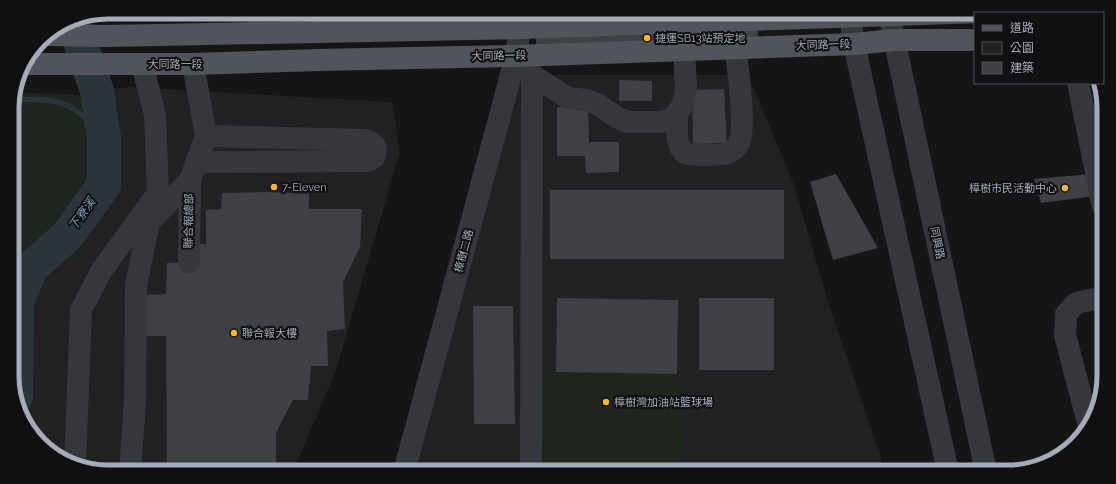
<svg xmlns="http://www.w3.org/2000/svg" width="1116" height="484" font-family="Raleway,'Noto Sans TC',sans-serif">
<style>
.built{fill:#212124}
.green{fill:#1d251e}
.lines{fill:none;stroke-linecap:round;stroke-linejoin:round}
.stream{stroke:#2b343b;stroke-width:5.5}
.river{stroke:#2b343b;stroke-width:34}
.building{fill:#3f4044}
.minor{stroke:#36373c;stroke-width:22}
.major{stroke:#52545b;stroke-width:22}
.poi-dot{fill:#f9b62b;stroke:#101012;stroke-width:1.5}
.labels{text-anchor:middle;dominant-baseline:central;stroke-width:4;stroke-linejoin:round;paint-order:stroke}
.poi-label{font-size:11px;fill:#a6abb8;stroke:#101012;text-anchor:start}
.street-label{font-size:11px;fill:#a6abb8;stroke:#101012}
.water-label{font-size:12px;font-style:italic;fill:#7c99b4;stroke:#101012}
.rim{fill:none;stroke:#a6abb8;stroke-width:5}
</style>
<rect width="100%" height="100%" fill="#151517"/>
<path class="built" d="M 516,56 L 532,75 L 748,75 L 793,182 L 830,308 L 881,458 L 882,472 L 404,472 Z
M 129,87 L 392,102 L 400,152 L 336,370 L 293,472 L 108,472 L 72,465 L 32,435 L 16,397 L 17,301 L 32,267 L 67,236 L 104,138 L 85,95 L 97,91 Z"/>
<path class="green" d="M 15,92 L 85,95 L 104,138 L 104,185 L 67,236 L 32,267 L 17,301 L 13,288 L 12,102 Z
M 556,372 L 677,374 L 686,425 L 680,472 L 531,472 L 531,379 Z"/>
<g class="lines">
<path class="stream" d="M 13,99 C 30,100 51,98 66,105 C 82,112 93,126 104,138"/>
<path class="river" d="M 16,397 L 17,301 L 32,267 L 67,236 L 104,185 L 104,138 L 97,91 L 72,19"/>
</g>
<path class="building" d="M 757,23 L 759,45 L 537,53 L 535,30 Z
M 619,80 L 652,81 L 652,101 L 619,101 Z
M 724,89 L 727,143 L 693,144 L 692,90 Z
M 557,107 L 588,107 L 589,142 L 619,142 L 619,172 L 586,173 L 585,156 L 557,156 Z
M 836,174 L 878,248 L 833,260 L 810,182 Z
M 1091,174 L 1095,196 L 1041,203 L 1034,179 Z
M 550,190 L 784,190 L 784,259 L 550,259 Z
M 267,192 L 309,194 L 309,209 L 362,209 L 360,247 L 343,282 L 345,329 L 327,331 L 328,366 L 311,366 L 308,400 L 293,400 L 276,433 L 276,472 L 167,472 L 166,336 L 142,336 L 142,295 L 166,294 L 167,263 L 189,262 L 189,244 L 206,244 L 206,210 L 221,209 L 222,193 Z
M 557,298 L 678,300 L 677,374 L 556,372 Z
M 699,298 L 774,298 L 774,370 L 699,370 Z
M 473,306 L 513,306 L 515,424 L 474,424 Z"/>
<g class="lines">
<path class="minor" d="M 889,14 L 986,472
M 850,16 L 854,44 L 948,472
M 516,56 L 532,75 L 531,472
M 532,75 L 568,98 L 586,100 L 597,104 L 618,118 L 627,122 L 661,122 L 670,119 L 677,113 L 684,102 L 686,88 L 684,50
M 1078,83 L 1103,207
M 677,113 C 677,123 675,147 685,153 C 690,156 719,155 725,154 C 730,153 737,148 739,143 C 746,130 738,65 735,49
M 197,162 L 368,161 L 374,158 C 378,148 376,143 365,140 L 206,136
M 189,262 L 190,180
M 1088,423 L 1065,335 L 1066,314 L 1076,303 L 1104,297
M 75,465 L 81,310 L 102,270 L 158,193 L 155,115 L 142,64
M 130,472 L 135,401 L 136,285 L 149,222 L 190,180 L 206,136 L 193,64
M 404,472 L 516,56 L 520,28"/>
<path class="major" d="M 46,35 L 107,36 L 520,28 L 981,12
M 23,64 L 193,64 L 318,60 L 516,56 L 854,44 L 894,40 L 975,40"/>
</g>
<g class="poi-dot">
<circle cx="647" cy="38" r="4"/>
<circle cx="274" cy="187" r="4"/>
<circle cx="1065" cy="188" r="4"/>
<circle cx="234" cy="333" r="4"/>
<circle cx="606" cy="402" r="4"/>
</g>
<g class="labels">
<g class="poi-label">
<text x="655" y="38">捷運SB13站預定地</text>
<text x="282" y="187">7-Eleven</text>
<text x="1057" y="188" text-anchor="end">樟樹市民活動中心</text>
<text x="242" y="333">聯合報大樓</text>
<text x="614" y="402">樟樹灣加油站籃球場</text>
</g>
<g class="street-label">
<text transform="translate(823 45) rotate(-2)">大同路一段</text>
<text transform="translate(499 56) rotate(-1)">大同路一段</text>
<text x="175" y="64">大同路一段</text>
<text transform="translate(189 221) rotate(-89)">聯合報總部</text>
<text transform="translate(937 243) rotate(78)">同興路</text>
<text transform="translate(464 251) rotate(-75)">樟樹二路</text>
</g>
<g class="water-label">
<text transform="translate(82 214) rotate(-54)">下寮溪</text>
</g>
</g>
<path d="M0 0H1116V484H0ZM108 19H1008A89 89 0 0 1 1097 108V376A89 89 0 0 1 1008 465H108A89 89 0 0 1 19 376V108A89 89 0 0 1 108 19Z" fill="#101012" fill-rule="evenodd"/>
<path class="rim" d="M108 19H1008A89 89 0 0 1 1097 108V376A89 89 0 0 1 1008 465H108A89 89 0 0 1 19 376V108A89 89 0 0 1 108 19Z"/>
<rect x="974" y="12" width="130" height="72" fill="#101012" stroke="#4c4e54"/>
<rect x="982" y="25" width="20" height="6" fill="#52545b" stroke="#4c4e54"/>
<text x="1010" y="32" font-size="12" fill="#a6abb8">道路</text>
<rect x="982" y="42" width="20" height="12" fill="#1d251e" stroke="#4c4e54"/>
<text x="1010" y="52" font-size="12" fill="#a6abb8">公園</text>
<rect x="982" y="62" width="20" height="12" fill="#3f4044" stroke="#4c4e54"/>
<text x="1010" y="72" font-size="12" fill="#a6abb8">建築</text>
</svg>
